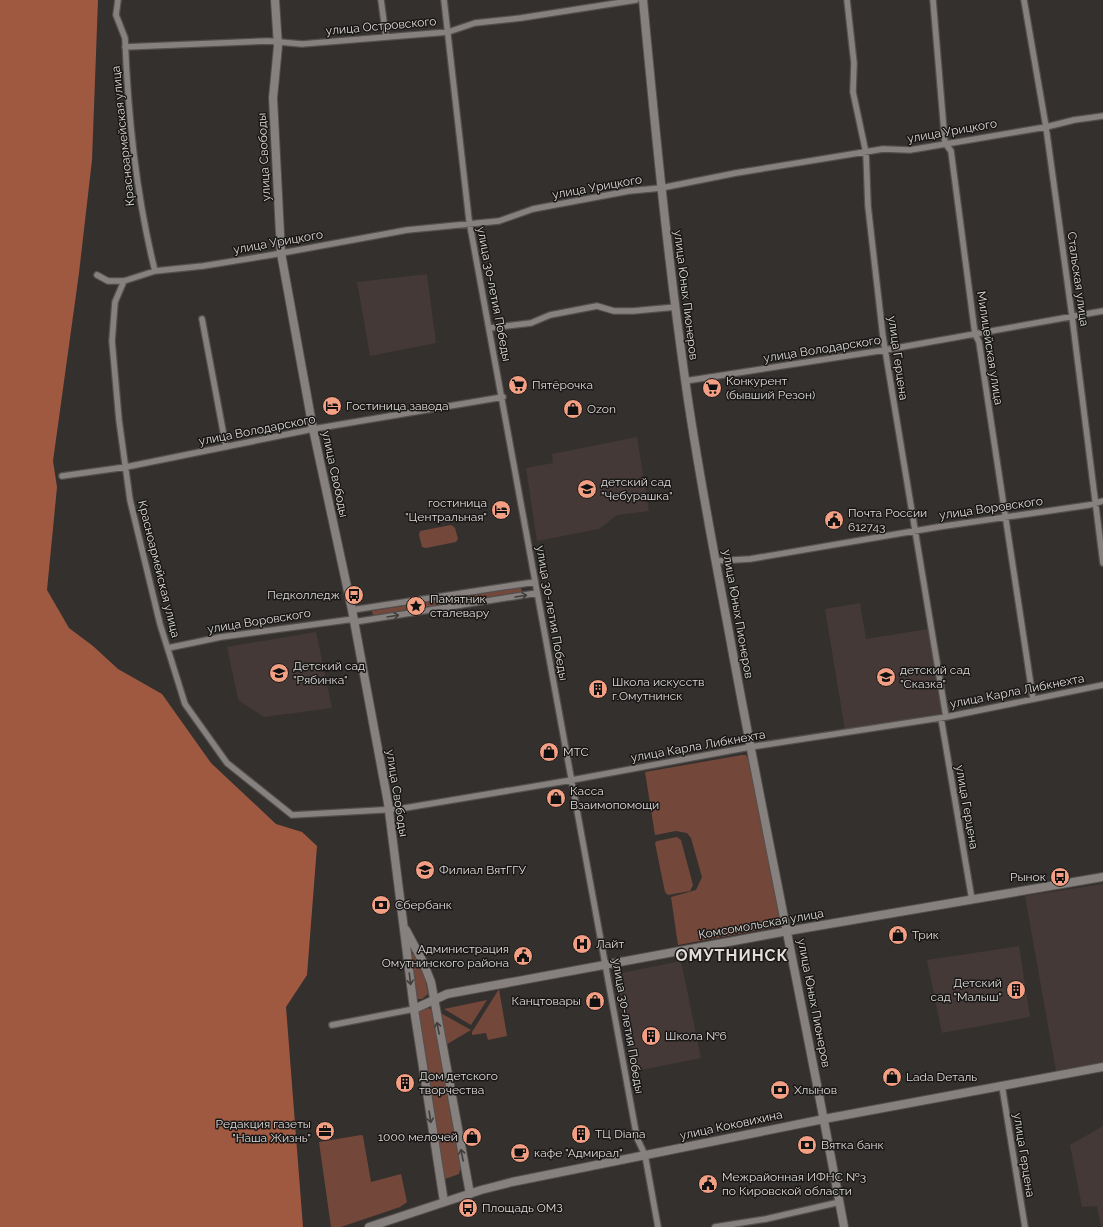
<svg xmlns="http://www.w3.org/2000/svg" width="1103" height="1227" font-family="Raleway,sans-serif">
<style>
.built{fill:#443936}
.green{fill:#73483a}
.water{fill:#a05941}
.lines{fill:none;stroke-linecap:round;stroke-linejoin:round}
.street-casing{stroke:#524f4d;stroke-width:8}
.secondary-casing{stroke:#524f4d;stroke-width:10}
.street{stroke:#86817f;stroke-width:5.5}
.secondary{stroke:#86817f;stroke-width:8}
.oneway{stroke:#403d3b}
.labels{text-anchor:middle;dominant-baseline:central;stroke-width:3;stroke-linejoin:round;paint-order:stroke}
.street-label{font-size:12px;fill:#dedbda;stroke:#1a1817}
.poi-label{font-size:12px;fill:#dedbda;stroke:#1a1817;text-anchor:start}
.district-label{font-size:16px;font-weight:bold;letter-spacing:1px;fill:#e3dedc;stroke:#1a1817}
</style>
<rect width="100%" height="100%" fill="#34302e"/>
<path class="built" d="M 427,274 L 436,343 L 370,356 L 357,282 Z
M 637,437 L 649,511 L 617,515 L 599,529 L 537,541 L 526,468 L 553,463 L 552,454 Z
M 860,603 L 866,639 L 928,629 L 942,715 L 845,730 L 825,609 Z
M 316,632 L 332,708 L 264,717 L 241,702 L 238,699 L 227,647 Z
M 1103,884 L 1103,1063 L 1056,1071 L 1025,896 Z
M 1019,946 L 1030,1017 L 942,1033 L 927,960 Z
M 681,961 L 701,1058 L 636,1071 L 616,974 Z
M 1103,1126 L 1103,1227 L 1101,1227 L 1097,1206 L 1082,1207 L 1070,1145 Z"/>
<path class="green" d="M 451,525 L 455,528 L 458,539 L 456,542 L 426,548 L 422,547 L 419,535 L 420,531 Z
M 521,587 L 522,593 L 373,616 L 372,611 Z
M 742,755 L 746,755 L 749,760 L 780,920 L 776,927 L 678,945 L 671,897 L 696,890 L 702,877 L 691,838 L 687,833 L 676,831 L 655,835 L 645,772 Z
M 677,837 L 681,840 L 693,885 L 690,891 L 668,895 L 665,892 L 655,843 L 657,841 Z
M 411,953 L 414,954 L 425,977 L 428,994 L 422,999 L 415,999 Z
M 499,989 L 507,1036 L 488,1040 L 486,1033 L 472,1035 L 472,1032 Z
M 487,1000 L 471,1025 L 444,1009 Z
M 429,1008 L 433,1011 L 461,1166 L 459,1174 L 445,1179 L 444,1177 L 416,1012 Z
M 437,1011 L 471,1030 L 444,1046 Z
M 361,1135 L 363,1136 L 371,1182 L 401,1174 L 407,1202 L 400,1207 L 341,1227 L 331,1227 L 319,1142 Z"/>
<path class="water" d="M 0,0 L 98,0 L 92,160 L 79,273 L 53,461 L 57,487 L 47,590 L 69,628 L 93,646 L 118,669 L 162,694 L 211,763 L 276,824 L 302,832 L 317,846 L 307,975 L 286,1007 L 303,1227 L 0,1227 Z"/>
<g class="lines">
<defs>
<path id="street" d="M 118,0 L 116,15 L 125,38 C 128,116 136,195 155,271
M 381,0 L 386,37
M 444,0 L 469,220 L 637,1138 L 645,1155 L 658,1227
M 847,0 L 854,63 L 853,92 L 866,153 L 868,206 L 883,337 L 946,717
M 933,0 L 945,143 L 951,151 L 975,334 L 979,342 L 1033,699
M 1024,0 L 1046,127 L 1072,316 L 1103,563
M 125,47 L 268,41 L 302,44 L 448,32 L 475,23 L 521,18 L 636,0
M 97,275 L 108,281 L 124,281 L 155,271 L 203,266 L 271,255 L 407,230 L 499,221 L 533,209 L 629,191 L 661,188 L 736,173 L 883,149 L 910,150 L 1046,127 L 1074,120 L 1103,116
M 124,281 L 115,302 L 112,341 L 119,420 L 130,500 L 160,624 L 185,704 L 227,763 L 292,815 L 399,809 L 572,780 L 750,747 L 946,717 L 1103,685
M 202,319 L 226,447
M 490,328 L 531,323 L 550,315 L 597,306 L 614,311 L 633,311 L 676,307
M 685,381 L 885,350 L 1103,311
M 62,476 L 126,467 L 313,429 L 503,397
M 716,561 L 750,559 L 938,527 L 1089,505 L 1103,501
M 352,610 L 535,582
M 354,622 L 537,593
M 168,648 L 221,637 L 354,619
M 941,718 L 972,900
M 332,1025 L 414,1009
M 1002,1086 L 1025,1227
M 715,1227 L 766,1219 L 840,1202"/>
<path id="secondary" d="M 275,0 L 278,46 L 273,98 L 281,253 L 313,429 L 352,610 L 388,803 L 414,1009 L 444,1202
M 643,0 C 655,127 667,253 685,379 C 697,466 714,552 730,638 C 766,835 808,1030 844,1227
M 406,930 L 423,962 L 431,982 L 470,1194
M 414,1009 L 447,994 L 788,931 L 1103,877
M 369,1227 L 481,1190 L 512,1182 L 824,1119 L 1103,1067"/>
</defs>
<use href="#street" class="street-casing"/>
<use href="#secondary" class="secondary-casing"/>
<use href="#street" class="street"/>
<use href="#secondary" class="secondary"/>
</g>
<defs><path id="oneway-shaft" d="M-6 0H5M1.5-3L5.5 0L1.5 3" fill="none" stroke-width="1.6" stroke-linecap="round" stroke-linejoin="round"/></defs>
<g class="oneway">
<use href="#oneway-shaft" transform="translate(521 596) rotate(-9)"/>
<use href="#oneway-shaft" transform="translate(393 616) rotate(-9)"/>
<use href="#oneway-shaft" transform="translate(410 979) rotate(83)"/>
<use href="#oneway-shaft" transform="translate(438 1028) rotate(-101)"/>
<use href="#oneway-shaft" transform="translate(430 1117) rotate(81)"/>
<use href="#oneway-shaft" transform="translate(462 1155) rotate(-101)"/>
</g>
<defs>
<symbol id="supermarket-disc" viewBox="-11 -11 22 22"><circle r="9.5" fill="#f39f84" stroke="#1a1817"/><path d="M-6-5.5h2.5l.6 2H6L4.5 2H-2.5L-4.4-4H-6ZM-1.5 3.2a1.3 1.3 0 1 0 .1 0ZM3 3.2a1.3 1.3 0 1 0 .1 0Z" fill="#111"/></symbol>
<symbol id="hotel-disc" viewBox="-11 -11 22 22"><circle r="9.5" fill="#f39f84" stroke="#1a1817"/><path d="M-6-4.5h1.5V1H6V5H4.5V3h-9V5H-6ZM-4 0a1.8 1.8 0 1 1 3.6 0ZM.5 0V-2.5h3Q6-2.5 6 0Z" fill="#111"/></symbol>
<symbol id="shop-disc" viewBox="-11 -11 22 22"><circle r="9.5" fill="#f39f84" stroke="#1a1817"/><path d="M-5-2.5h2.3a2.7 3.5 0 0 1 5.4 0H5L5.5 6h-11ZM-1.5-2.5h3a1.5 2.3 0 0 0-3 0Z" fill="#111"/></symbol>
<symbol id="school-disc" viewBox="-11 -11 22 22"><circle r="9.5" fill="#f39f84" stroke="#1a1817"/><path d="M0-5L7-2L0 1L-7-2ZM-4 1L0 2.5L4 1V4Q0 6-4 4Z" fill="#111"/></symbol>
<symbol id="civic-disc" viewBox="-11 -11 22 22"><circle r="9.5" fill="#f39f84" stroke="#1a1817"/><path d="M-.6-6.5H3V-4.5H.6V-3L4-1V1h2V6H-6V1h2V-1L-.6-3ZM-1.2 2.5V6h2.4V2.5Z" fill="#111"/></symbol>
<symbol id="bus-disc" viewBox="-11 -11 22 22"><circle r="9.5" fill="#f39f84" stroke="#1a1817"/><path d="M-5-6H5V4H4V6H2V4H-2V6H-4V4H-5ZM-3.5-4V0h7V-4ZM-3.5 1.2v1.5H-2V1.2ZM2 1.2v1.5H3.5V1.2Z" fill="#111"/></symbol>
<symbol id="sight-disc" viewBox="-11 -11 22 22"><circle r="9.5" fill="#f39f84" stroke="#1a1817"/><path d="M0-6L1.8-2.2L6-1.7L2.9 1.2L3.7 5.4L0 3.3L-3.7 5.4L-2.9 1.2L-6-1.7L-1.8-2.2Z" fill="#111"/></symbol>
<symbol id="building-disc" viewBox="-11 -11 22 22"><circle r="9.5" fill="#f39f84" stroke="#1a1817"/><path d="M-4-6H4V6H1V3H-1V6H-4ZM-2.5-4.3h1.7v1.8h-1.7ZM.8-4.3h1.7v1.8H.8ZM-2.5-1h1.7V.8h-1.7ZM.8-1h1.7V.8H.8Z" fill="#111"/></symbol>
<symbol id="university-disc" viewBox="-11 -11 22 22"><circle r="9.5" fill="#f39f84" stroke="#1a1817"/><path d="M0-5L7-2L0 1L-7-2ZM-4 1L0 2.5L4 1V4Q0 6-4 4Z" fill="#111"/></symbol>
<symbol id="bank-disc" viewBox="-11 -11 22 22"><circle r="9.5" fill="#f39f84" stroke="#1a1817"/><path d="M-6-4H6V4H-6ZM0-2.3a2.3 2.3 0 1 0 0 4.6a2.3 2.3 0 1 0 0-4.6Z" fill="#111"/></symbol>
<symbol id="hospital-disc" viewBox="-11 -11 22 22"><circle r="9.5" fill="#f39f84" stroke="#1a1817"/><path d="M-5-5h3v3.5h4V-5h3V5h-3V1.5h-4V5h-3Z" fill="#111"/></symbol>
<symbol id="office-disc" viewBox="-11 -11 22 22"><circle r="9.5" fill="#f39f84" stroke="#1a1817"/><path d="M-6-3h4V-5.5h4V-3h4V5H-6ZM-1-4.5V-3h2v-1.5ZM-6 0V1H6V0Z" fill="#111"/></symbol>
<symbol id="cafe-disc" viewBox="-11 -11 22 22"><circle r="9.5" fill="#f39f84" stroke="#1a1817"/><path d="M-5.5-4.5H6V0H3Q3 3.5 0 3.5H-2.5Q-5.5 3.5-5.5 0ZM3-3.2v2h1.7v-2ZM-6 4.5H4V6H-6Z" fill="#111"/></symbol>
</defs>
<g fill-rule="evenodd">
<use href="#supermarket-disc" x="507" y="374" width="22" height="22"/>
<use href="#supermarket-disc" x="701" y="377" width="22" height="22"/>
<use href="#hotel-disc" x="321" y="395" width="22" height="22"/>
<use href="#shop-disc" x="562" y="398" width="22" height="22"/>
<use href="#school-disc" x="576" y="478" width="22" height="22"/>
<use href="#hotel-disc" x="490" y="499" width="22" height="22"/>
<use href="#civic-disc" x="823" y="509" width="22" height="22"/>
<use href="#bus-disc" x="343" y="584" width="22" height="22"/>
<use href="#sight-disc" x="405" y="595" width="22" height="22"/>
<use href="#school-disc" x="268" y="662" width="22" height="22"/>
<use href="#school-disc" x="875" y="666" width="22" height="22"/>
<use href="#building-disc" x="587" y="678" width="22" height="22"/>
<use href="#shop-disc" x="538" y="741" width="22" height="22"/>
<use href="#shop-disc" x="545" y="787" width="22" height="22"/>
<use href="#university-disc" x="414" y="859" width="22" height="22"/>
<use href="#bus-disc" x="1049" y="866" width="22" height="22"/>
<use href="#bank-disc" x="370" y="894" width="22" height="22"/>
<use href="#shop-disc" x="887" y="924" width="22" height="22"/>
<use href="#hospital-disc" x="571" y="933" width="22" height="22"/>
<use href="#civic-disc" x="512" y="945" width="22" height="22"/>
<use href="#building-disc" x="1005" y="979" width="22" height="22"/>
<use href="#shop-disc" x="584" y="990" width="22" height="22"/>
<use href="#building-disc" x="640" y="1025" width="22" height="22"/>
<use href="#shop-disc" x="881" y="1066" width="22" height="22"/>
<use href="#building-disc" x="394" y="1072" width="22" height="22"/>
<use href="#bank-disc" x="769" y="1079" width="22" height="22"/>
<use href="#office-disc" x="314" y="1120" width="22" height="22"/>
<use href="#building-disc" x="570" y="1123" width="22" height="22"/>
<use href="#shop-disc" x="461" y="1126" width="22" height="22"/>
<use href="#bank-disc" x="796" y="1134" width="22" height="22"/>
<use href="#cafe-disc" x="509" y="1142" width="22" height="22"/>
<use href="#civic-disc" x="697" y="1173" width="22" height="22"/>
<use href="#bus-disc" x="457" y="1197" width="22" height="22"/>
</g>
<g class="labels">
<g class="street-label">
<text transform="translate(381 26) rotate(-5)">улица Островского</text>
<text transform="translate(952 131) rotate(-10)">улица Урицкого</text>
<text transform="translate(123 136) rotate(-96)">Красноармейская улица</text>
<text transform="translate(264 157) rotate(-93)">улица Свободы</text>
<text transform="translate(597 187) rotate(-10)">улица Урицкого</text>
<text transform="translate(278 242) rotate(-10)">улица Урицкого</text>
<text transform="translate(1078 279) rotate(82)">Стальская улица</text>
<text transform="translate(494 294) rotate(79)">улица 30-летия Победы</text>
<text transform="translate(686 295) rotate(83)">улица Юных Пионеров</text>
<text transform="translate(990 348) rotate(81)">Милицейская улица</text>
<text transform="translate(822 349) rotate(-9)">улица Володарского</text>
<text transform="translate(898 358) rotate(82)">улица Герцена</text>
<text transform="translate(257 430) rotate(-11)">улица Володарского</text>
<text transform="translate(335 474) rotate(78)">улица Свободы</text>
<text transform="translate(991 508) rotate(-8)">улица Воровского</text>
<text transform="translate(159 569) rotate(76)">Красноармейская улица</text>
<text transform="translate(552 613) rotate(80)">улица 30-летия Победы</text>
<text transform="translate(738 614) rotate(80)">улица Юных Пионеров</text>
<text transform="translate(259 621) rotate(-9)">улица Воровского</text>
<text transform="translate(1017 691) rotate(-11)">улица Карла Либкнехта</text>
<text transform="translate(698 746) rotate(-10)">улица Карла Либкнехта</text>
<text transform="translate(397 793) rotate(81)">улица Свободы</text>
<text transform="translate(967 807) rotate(80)">улица Герцена</text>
<text transform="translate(761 924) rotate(-10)">Комсомольская улица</text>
<text transform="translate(814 1003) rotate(79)">улица Юных Пионеров</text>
<text transform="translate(628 1026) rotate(80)">улица 30-летия Победы</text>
<text transform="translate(731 1125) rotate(-12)">улица Коковихина</text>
<text transform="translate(1024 1155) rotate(81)">улица Герцена</text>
</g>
<g class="poi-label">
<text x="726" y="381">Конкурент<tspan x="726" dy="14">(бывший Резон)</tspan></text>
<text x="532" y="385">Пятёрочка</text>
<text x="346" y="406">Гостиница завода</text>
<text x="587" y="409">Ozon</text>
<text x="601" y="482">детский сад<tspan x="601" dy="14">"Чебурашка"</tspan></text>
<text x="487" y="503" text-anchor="end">гостиница<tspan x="487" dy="14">"Центральная"</tspan></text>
<text x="848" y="513">Почта России<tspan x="848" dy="14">612743</tspan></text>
<text x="340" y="595" text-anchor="end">Педколледж</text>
<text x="430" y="599">Памятник<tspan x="430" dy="14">сталевару</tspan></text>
<text x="293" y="666">Детский сад<tspan x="293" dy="14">"Рябинка"</tspan></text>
<text x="900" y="670">детский сад<tspan x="900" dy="14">"Сказка"</tspan></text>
<text x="612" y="682">Школа искусств<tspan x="612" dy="14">г.Омутнинск</tspan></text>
<text x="563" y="752">МТС</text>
<text x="570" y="791">Касса<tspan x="570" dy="14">Взаимопомощи</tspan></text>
<text x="439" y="870">Филиал ВятГГУ</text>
<text x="1046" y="877" text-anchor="end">Рынок</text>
<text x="395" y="905">Сбербанк</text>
<text x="912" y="935">Трик</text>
<text x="596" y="944">Лайт</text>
<text x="509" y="949" text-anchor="end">Администрация<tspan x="509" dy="14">Омутнинского района</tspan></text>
<text x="1002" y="983" text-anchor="end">Детский<tspan x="1002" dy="14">сад "Малыш"</tspan></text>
<text x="581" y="1001" text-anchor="end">Канцтовары</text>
<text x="665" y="1036">Школа №6</text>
<text x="419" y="1076">Дом детского<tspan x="419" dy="14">творчества</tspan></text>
<text x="906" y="1077">Lada Dеталь</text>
<text x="794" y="1090">Хлынов</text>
<text x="311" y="1124" text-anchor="end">Редакция газеты<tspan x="311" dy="14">"Наша Жизнь"</tspan></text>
<text x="595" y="1134">ТЦ Diana</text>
<text x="458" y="1137" text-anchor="end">1000 мелочей</text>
<text x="821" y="1145">Вятка банк</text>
<text x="534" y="1153">кафе "Адмирал"</text>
<text x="722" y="1177">Межрайонная ИФНС №3<tspan x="722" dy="14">по Кировской области</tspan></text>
<text x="482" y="1208">Площадь ОМЗ</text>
</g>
<g class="district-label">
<text x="732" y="955">ОМУТНИНСК</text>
</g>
</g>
</svg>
